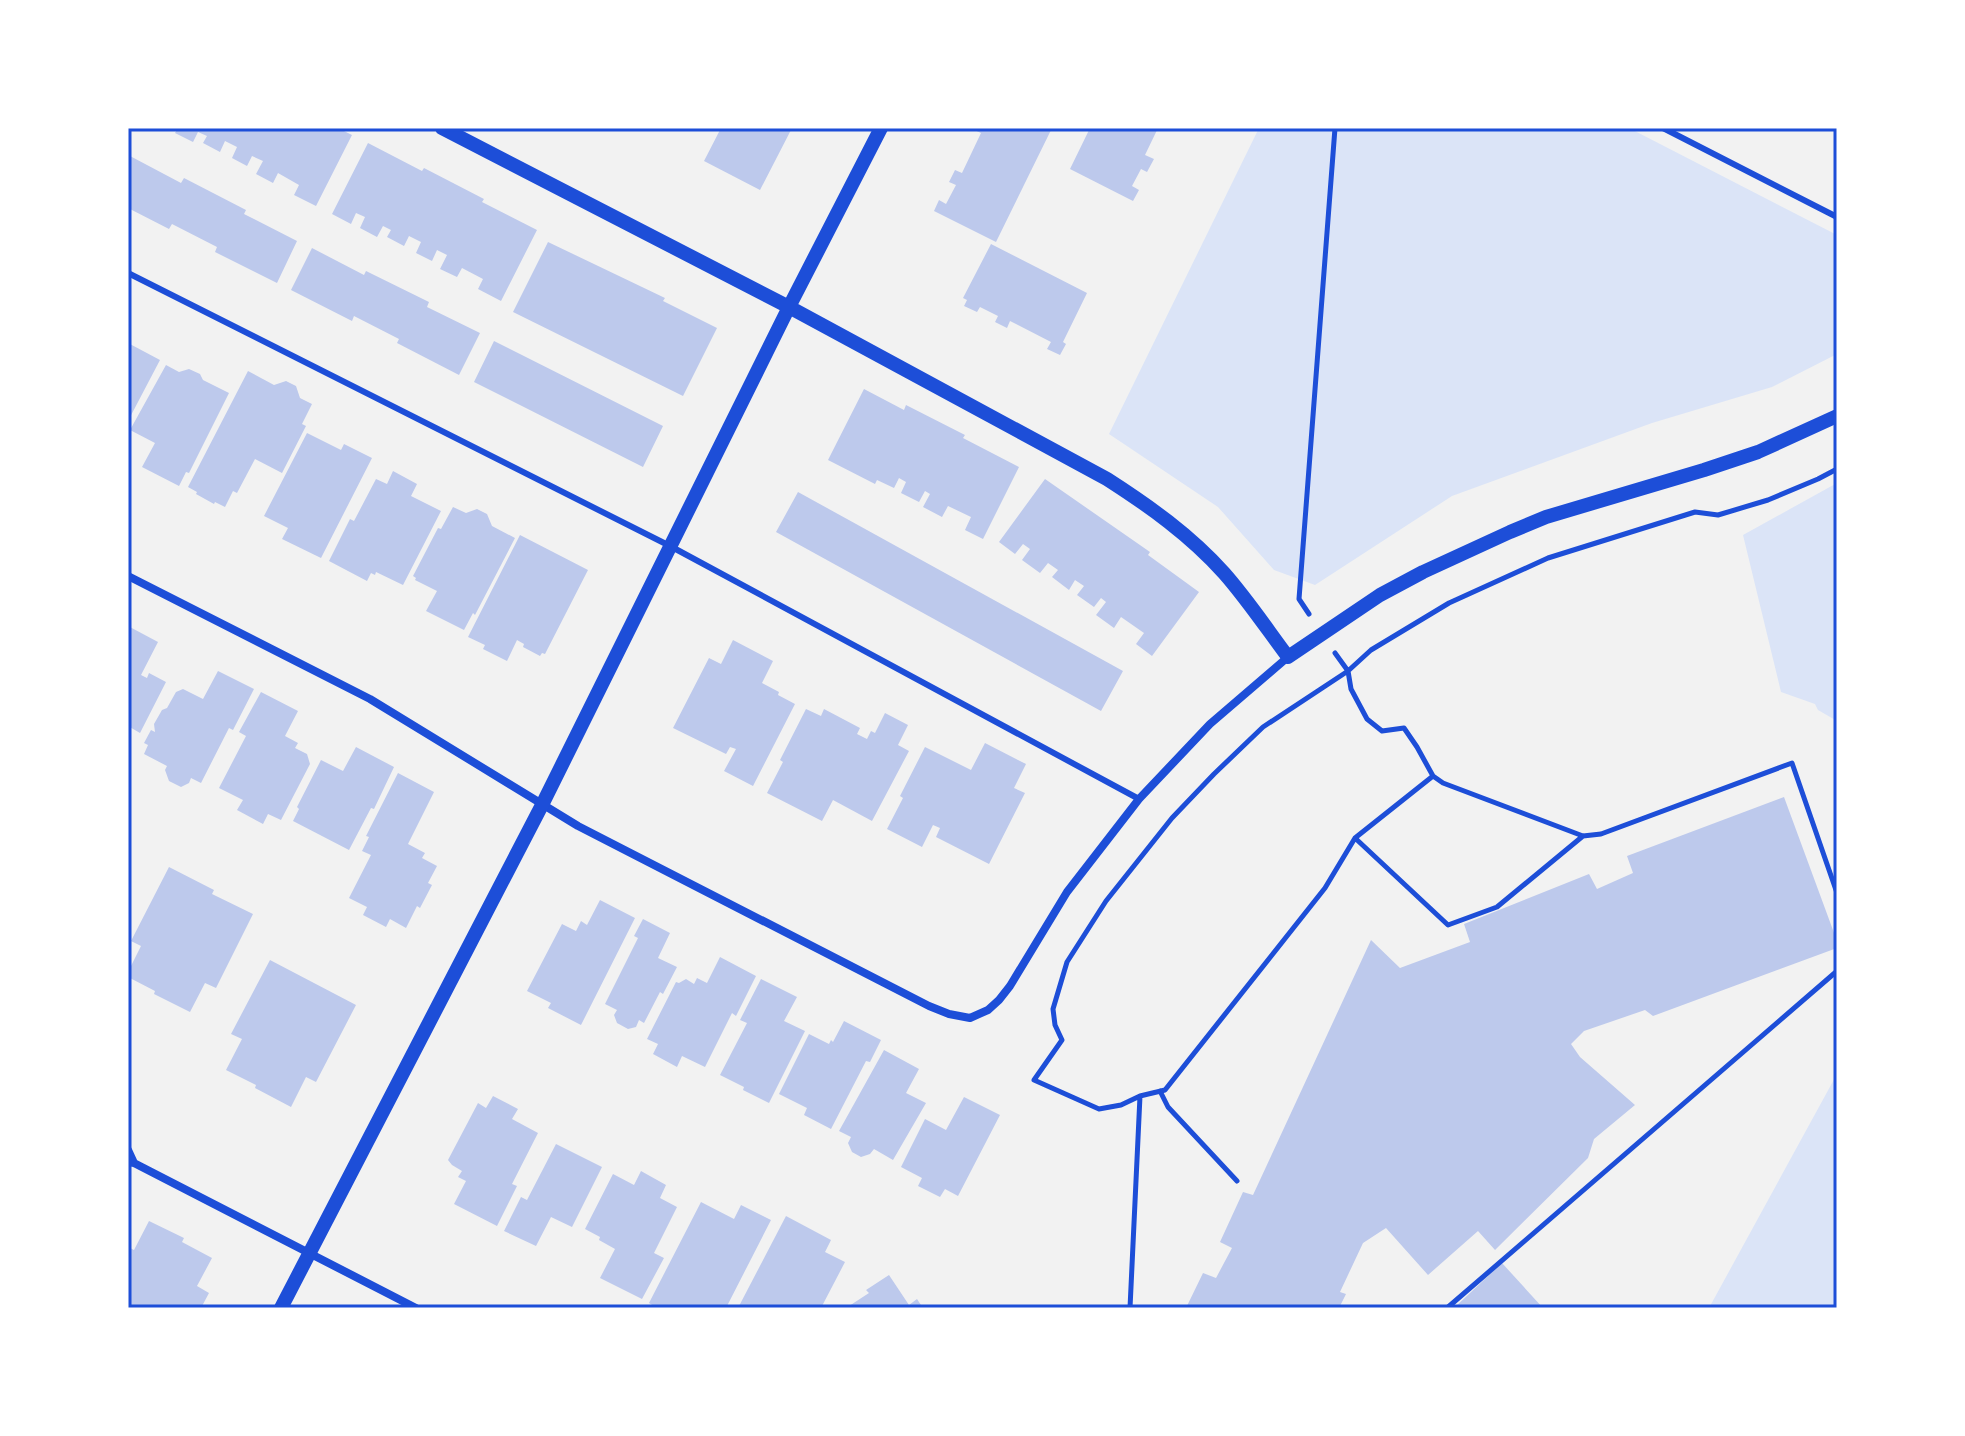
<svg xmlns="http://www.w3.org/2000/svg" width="1965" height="1436" font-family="Rubik,sans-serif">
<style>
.green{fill:#dbe4f7}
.building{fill:#bdc9ec}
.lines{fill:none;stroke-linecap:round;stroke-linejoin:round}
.path{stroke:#1d4ed8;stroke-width:5}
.service{stroke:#1d4ed8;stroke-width:6}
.minor{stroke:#1d4ed8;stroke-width:8}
.tertiary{stroke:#1d4ed8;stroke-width:14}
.neatline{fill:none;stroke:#1d4ed8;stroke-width:3}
</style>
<rect width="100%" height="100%" fill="#f2f2f2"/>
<path class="green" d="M 1259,128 L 1629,128 L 1837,235 L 1837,354 L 1772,387 L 1652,423 L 1452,496 L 1315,585 L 1274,570 L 1218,507 L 1109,434 Z
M 1837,483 L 1837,721 L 1818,710 L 1815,704 L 1781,692 L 1743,535 Z
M 1837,1074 L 1837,1308 L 1709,1308 Z"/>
<path class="building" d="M 178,128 L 338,128 L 352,135 L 316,206 L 294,195 L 299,185 L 278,173 L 273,183 L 256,174 L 263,161 L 252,156 L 247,166 L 232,158 L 237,147 L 225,141 L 220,152 L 203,143 L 207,136 L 198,132 L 193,142 L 175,133 Z
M 721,128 L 792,128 L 760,190 L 704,161 Z
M 970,128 L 1052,128 L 996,242 L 934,211 L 939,200 L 946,204 L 956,185 L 949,182 L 955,170 L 962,173 L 981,133 Z
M 1090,128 L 1158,128 L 1145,155 L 1154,159 L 1147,172 L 1141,169 L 1132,186 L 1139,190 L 1133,201 L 1070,169 Z
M 368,143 L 422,171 L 424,168 L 484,199 L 482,202 L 537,230 L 501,301 L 478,289 L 483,279 L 462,268 L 457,277 L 440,269 L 447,255 L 437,250 L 432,261 L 416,253 L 421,242 L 409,236 L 404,246 L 387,237 L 391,230 L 383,226 L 377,237 L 360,228 L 365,217 L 356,213 L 351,224 L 332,214 Z
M 130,156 L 181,183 L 184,178 L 246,210 L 244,214 L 297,241 L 277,283 L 215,252 L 217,247 L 172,224 L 169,229 L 128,208 L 128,160 Z
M 548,242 L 665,298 L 663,301 L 717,328 L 683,396 L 513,312 Z
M 991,244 L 1087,293 L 1063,342 L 1066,344 L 1060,355 L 1047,349 L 1051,342 L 1010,321 L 1007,328 L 995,322 L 998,316 L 980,307 L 977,312 L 964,306 L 967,300 L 963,298 Z
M 312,248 L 364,275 L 366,271 L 429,302 L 427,307 L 480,333 L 459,375 L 397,343 L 399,339 L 354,316 L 352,321 L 291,290 Z
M 494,341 L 663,426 L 643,467 L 474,382 Z
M 128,343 L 160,360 L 128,421 Z
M 166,365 L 179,372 L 189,369 L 200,374 L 203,380 L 229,393 L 189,473 L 186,472 L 179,486 L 142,467 L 155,443 L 130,430 Z
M 248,371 L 274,385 L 286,381 L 296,386 L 300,398 L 312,404 L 302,424 L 306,426 L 282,473 L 255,459 L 237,493 L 233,491 L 225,507 L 215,502 L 214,504 L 196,494 L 197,492 L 188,487 Z
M 864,389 L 904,410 L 906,405 L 965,435 L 963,438 L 1019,467 L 983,539 L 965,530 L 971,517 L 948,506 L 942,517 L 923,507 L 930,494 L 925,491 L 919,502 L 901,493 L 906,482 L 899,478 L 894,488 L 877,480 L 875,484 L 828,460 Z
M 307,433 L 341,450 L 344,444 L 372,458 L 321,558 L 282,539 L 288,528 L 264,516 Z
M 393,471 L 417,484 L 411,496 L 441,511 L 403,585 L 376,572 L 375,575 L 371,573 L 367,581 L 329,561 L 350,519 L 354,521 L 376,479 L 387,484 Z
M 1045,479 L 1150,552 L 1148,555 L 1199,592 L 1152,656 L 1136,644 L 1144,633 L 1121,617 L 1114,628 L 1096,615 L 1106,602 L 1101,598 L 1094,607 L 1077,595 L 1084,586 L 1075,580 L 1069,590 L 1052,577 L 1058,570 L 1048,563 L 1040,573 L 1022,560 L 1030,549 L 1023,544 L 1015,554 L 999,542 Z
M 798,492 L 1123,671 L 1101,711 L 776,532 Z
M 453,507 L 466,513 L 477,509 L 487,514 L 492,526 L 515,538 L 475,615 L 473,613 L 464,630 L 426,611 L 437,591 L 415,580 L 416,578 L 413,576 L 438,528 L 441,529 Z
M 520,535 L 588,570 L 545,654 L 542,653 L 540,656 L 523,647 L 524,644 L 517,640 L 507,661 L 483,649 L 485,645 L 468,637 Z
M 128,626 L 158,642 L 141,675 L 147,678 L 149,673 L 166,682 L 140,733 L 128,726 Z
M 733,640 L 773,661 L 762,683 L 779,692 L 778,695 L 795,704 L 753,786 L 724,771 L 736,749 L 730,747 L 726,754 L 673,728 L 709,658 L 721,664 Z
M 218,671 L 254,689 L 233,730 L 229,728 L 201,783 L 191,778 L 189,783 L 181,787 L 169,781 L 165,770 L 167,766 L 144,754 L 148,745 L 144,743 L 151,730 L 155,732 L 154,724 L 162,710 L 167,708 L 176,692 L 183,689 L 203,699 Z
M 261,692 L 298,711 L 285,736 L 298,743 L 295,748 L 307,754 L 310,764 L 281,820 L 268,814 L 263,824 L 237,810 L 243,800 L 219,788 L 246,736 L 239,732 Z
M 806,709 L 821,716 L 824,709 L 860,728 L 857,734 L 867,739 L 871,731 L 875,733 L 885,713 L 908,725 L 898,745 L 909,751 L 872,821 L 833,800 L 822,821 L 767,793 L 783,762 L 780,760 Z
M 985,743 L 1026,764 L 1014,788 L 1025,793 L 989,864 L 936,837 L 940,828 L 933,825 L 922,847 L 887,829 L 903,798 L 900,796 L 925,747 L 971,770 Z
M 356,747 L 394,767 L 374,809 L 371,808 L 349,850 L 293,821 L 299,809 L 297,807 L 321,760 L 343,771 Z
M 398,773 L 434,792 L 408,844 L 425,853 L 422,858 L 437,866 L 428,883 L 432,885 L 420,908 L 417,906 L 406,928 L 390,919 L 386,927 L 363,915 L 367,907 L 349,898 L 371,855 L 362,851 L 369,837 L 366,836 Z
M 1784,797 L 1837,941 L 1837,948 L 1653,1016 L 1645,1010 L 1584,1031 L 1571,1044 L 1580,1057 L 1635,1105 L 1594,1139 L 1588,1158 L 1495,1250 L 1478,1231 L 1428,1275 L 1386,1228 L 1363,1243 L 1340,1292 L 1346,1294 L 1339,1308 L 1186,1308 L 1203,1273 L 1216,1278 L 1232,1248 L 1220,1242 L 1243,1192 L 1253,1195 L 1371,940 L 1400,968 L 1470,942 L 1464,924 L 1589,874 L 1597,889 L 1633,873 L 1627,856 Z
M 169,867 L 214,890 L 212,894 L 253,914 L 216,988 L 205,983 L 190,1012 L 154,994 L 155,991 L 128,977 L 128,972 L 141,946 L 131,941 Z
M 600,900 L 635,918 L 581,1025 L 548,1008 L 551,1003 L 527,991 L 562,924 L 576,931 L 581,921 L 587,925 Z
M 643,919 L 670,933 L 658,958 L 677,967 L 663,994 L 660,992 L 644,1023 L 639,1020 L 636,1027 L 628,1029 L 617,1023 L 614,1015 L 617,1010 L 605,1004 L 638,938 L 634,936 Z
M 720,957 L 756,976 L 736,1016 L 732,1013 L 705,1067 L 682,1056 L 677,1067 L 653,1054 L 658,1044 L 647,1039 L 676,982 L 679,983 L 686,979 L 694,984 L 697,978 L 707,983 Z
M 270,960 L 356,1005 L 316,1082 L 306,1077 L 291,1107 L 255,1088 L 256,1085 L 226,1070 L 242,1039 L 231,1034 Z
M 761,979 L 797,997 L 784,1021 L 805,1031 L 769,1103 L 743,1090 L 744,1087 L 720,1075 L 747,1023 L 740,1020 Z
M 844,1021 L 881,1040 L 870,1062 L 866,1061 L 831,1129 L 804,1115 L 807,1108 L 779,1094 L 809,1034 L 829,1044 L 831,1040 L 833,1042 Z
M 884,1050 L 919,1069 L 906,1093 L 926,1103 L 893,1160 L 874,1149 L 870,1154 L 861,1157 L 852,1152 L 848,1143 L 851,1137 L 839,1131 Z
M 493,1096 L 518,1109 L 512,1119 L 538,1133 L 512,1184 L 517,1186 L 497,1226 L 454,1204 L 466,1181 L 458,1177 L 462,1171 L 452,1165 L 448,1160 L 478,1103 L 486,1108 Z
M 964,1097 L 1000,1115 L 958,1196 L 945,1189 L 940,1197 L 918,1186 L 922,1178 L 901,1167 L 925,1119 L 946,1130 Z
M 556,1144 L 602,1167 L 572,1227 L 551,1217 L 536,1246 L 504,1231 L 521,1197 L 527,1200 Z
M 641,1171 L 666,1185 L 660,1198 L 677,1207 L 654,1253 L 664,1258 L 642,1299 L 600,1278 L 615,1249 L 599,1240 L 600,1237 L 585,1229 L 613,1174 L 634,1185 Z
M 701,1202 L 734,1219 L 741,1205 L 771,1220 L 726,1308 L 657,1308 L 649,1303 Z
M 786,1216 L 831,1240 L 825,1252 L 845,1262 L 821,1308 L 738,1308 Z
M 149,1221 L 184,1238 L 182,1242 L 212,1258 L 197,1286 L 209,1293 L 201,1308 L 128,1308 L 128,1247 L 134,1250 Z
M 1502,1263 L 1543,1308 L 1454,1308 Z
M 889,1275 L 909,1305 L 917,1299 L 923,1308 L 846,1308 L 869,1293 L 866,1290 Z"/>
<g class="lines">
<path class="path" d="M 1309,614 L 1299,599 L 1335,128
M 1433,776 L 1443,783 L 1583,836 L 1601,834 L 1792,763 L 1837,893
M 1355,838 L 1448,925 L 1497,907 L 1583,836
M 1160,1091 L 1168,1107 L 1237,1181
M 1140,1096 L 1121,1105 L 1099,1109 L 1034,1080 L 1062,1040 L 1055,1025 L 1053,1009 L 1067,962 L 1106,901 L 1172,818 L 1214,774 L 1263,727 L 1348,671 L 1371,650 L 1449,603 L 1548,558 L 1695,512 L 1718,515 L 1768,500 L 1818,479 L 1837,469
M 1130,1308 L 1140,1096 L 1165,1090 L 1325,888 L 1355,838 L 1433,776 L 1417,747 L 1404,728 L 1382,731 L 1367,719 L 1351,689 L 1348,671 L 1335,653
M 1447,1308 L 1837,971"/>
<path class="service" d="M 1663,128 L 1837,217
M 128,273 L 670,546 L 1139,799"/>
<path class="minor" d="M 128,576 L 370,699 L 578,826 L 929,1006 L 949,1014 L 970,1018 L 988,1010 L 999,1000 L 1010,986 L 1067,892 L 1139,799 L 1210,724 L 1288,657
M 128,1150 L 134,1163
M 128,1162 L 134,1163 L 416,1308"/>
<path class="tertiary" d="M 442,128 L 789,307 L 1107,479 C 1149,506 1190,535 1224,573 C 1247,599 1267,629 1288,657 L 1380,595 L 1423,572 L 1510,532 L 1546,517 L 1704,470 L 1758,452 L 1837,416
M 281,1308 L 542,805 L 789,307 L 881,128"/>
</g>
<rect width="1965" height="1436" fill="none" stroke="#ffffff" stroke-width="260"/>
<rect x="130" y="130" width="1705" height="1176" class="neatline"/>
</svg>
